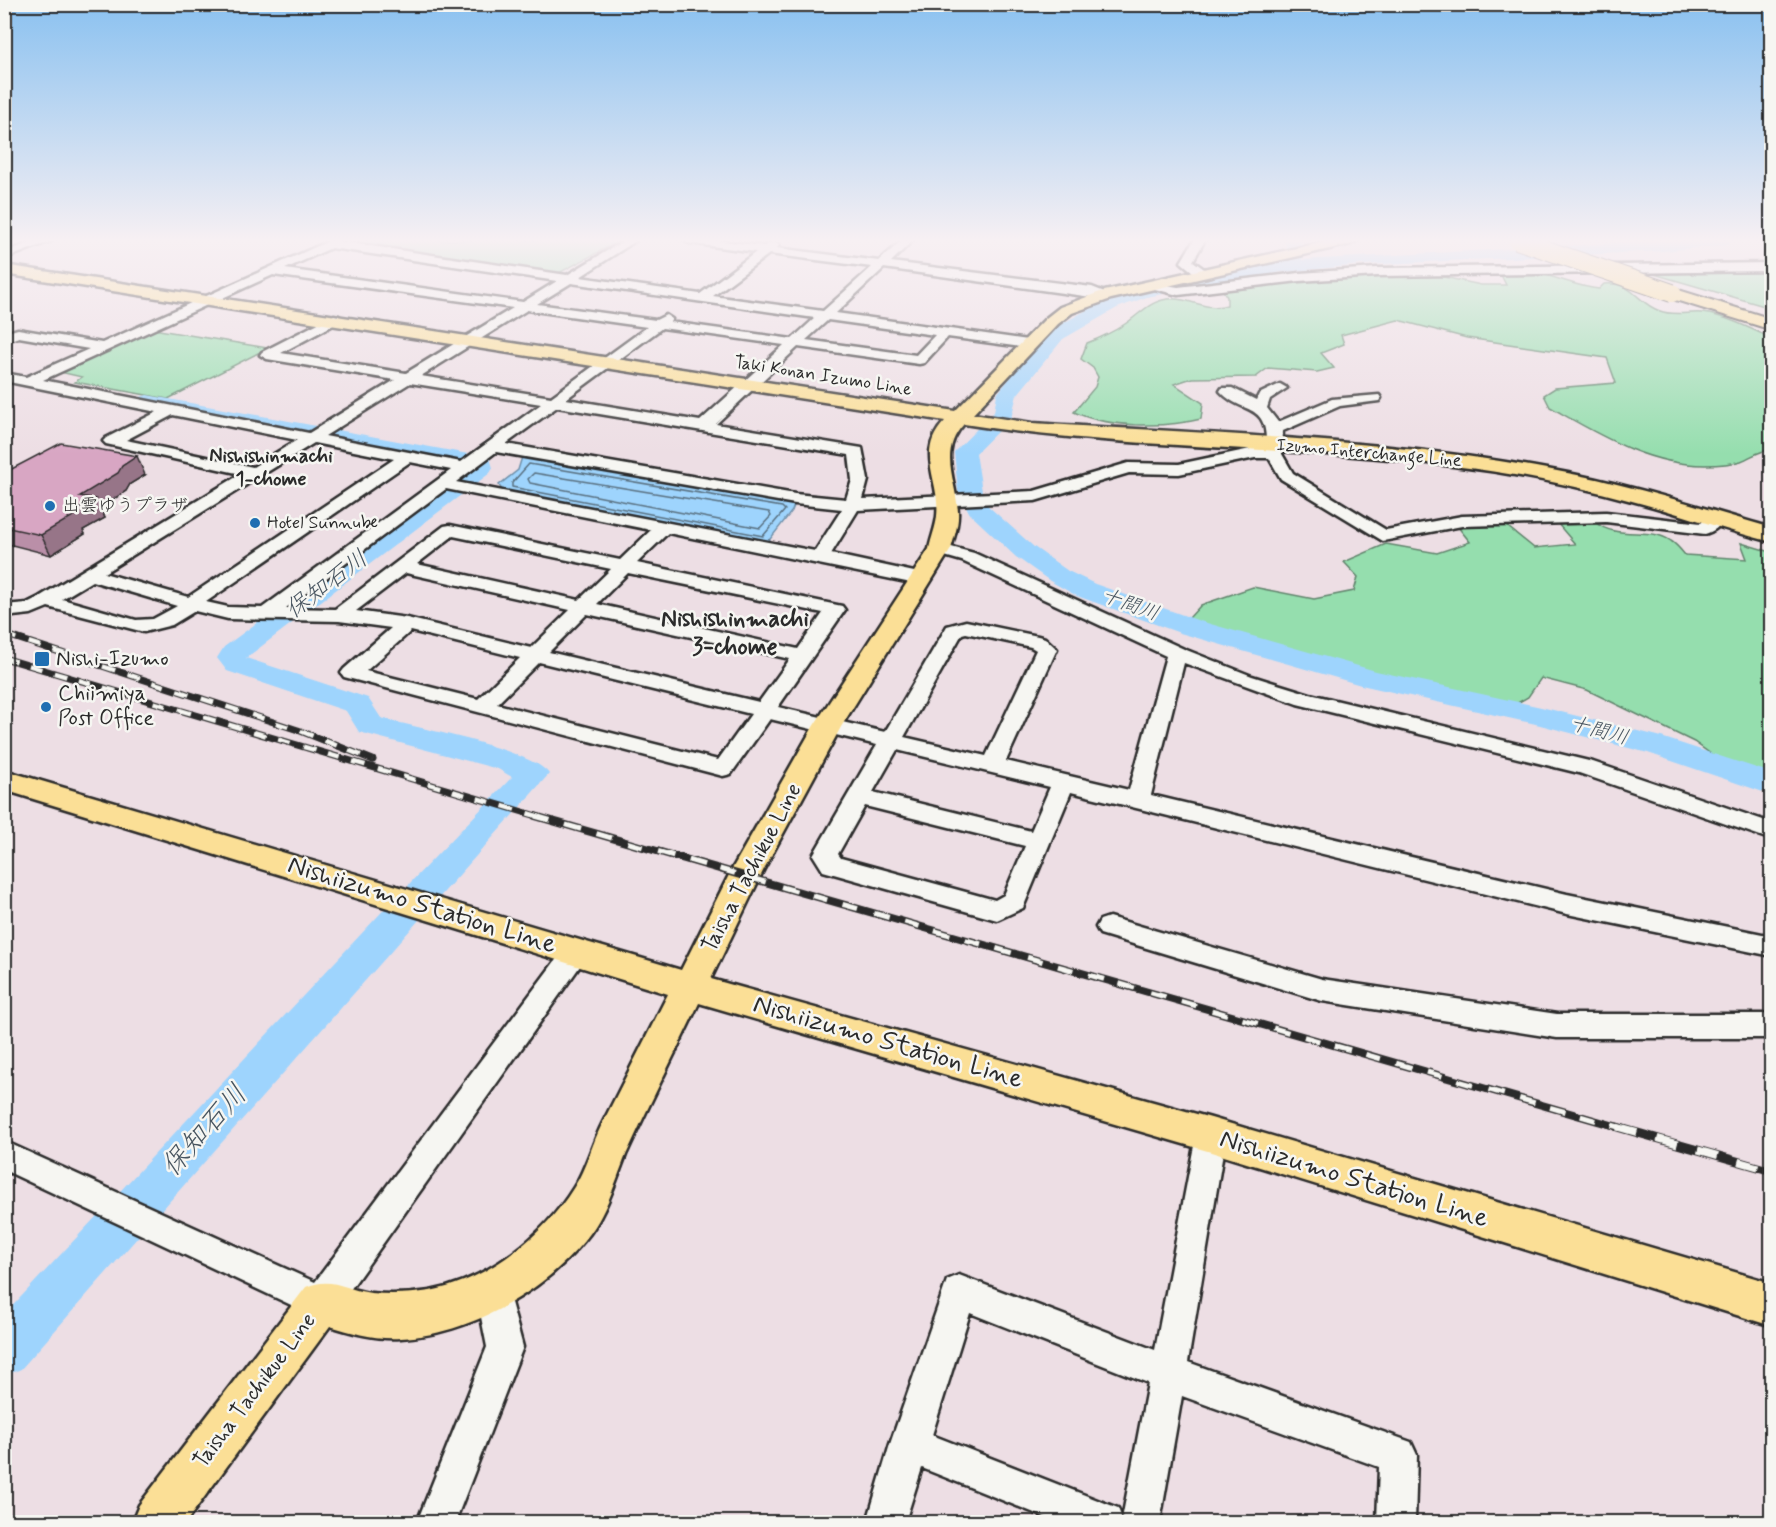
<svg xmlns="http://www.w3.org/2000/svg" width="1776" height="1527" font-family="Mynerve,'Klee One',sans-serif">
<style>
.green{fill:#95deae;stroke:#60846c;stroke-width:1.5}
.water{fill:#9ed4fd;stroke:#7090a9;stroke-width:1.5}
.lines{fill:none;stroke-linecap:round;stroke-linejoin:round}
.shore{stroke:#596f7f;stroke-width:1.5}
.river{fill:#9ed4fd;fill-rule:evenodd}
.minor-casing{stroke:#2b2b2b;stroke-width:5}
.major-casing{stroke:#2b2b2b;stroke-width:5}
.highway-casing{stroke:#2b2b2b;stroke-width:4}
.minor{fill:#f6f6f2;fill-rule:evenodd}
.major{fill:#fbdf96;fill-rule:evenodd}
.highway{fill:#fbdf96;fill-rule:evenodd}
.rail-far2-casing{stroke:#2b2b2b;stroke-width:7}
.rail-far1-casing{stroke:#2b2b2b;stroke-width:8}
.rail-casing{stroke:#2b2b2b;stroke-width:9}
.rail-far2{stroke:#f6f6f2;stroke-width:4.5;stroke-dasharray:13;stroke-linecap:butt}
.rail-far1{stroke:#f6f6f2;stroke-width:5;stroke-dasharray:16;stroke-linecap:butt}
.rail{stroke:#f6f6f2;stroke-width:7;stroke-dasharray:21;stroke-linecap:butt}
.highway-bridge-casing{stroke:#2b2b2b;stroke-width:20;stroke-linecap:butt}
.highway-bridge{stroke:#fbdf96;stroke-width:18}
.wall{fill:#ba8fa8;stroke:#2b2b2b;stroke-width:1.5}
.shaded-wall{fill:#977488;stroke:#2b2b2b;stroke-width:1.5}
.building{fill:#d8a6c3;stroke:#2b2b2b;stroke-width:1.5}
.poi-dot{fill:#1f6fb2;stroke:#f6f6f2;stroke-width:2}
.labels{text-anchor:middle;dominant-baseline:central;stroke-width:5;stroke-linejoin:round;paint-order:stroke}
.far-street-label{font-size:18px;fill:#2b2b2b;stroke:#f6f6f2}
.far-poi-label{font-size:18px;fill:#2b2b2b;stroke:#f6f6f2;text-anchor:start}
.far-neighbourhood-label{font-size:20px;font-weight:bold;fill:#2b2b2b;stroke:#f6f6f2}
.far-water-label{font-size:20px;font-style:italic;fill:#485560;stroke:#f6f6f2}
.poi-label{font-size:22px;fill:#2b2b2b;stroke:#f6f6f2;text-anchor:start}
.street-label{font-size:22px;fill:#2b2b2b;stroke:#f6f6f2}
.water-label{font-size:24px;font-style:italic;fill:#485560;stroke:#f6f6f2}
.neighbourhood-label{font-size:24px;font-weight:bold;fill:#2b2b2b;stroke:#f6f6f2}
.near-street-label{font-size:27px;fill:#2b2b2b;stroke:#f6f6f2}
.near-water-label{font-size:28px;font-style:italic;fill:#485560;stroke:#f6f6f2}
</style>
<rect width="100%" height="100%" fill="#eddee4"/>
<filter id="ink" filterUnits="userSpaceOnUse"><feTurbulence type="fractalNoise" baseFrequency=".0167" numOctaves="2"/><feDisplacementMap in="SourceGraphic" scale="12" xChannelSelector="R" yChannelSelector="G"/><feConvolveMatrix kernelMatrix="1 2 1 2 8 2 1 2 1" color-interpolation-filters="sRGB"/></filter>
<g filter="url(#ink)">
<path class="green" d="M 345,240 L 621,240 L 557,274 L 339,243 Z
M 1536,273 C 1558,277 1577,287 1599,289 L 1604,284 C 1635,282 1636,303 1660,311 C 1672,316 1689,312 1702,313 C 1727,316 1749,328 1771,338 L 1771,450 C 1759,450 1752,457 1741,461 C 1731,464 1715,465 1705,465 C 1647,465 1598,434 1550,407 L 1544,395 L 1555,388 L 1616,383 L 1607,358 L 1467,338 L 1398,320 L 1341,335 L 1344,344 L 1321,353 L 1334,368 L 1317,372 L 1268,368 L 1256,377 L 1192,378 L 1174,384 L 1203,403 L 1201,419 C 1165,428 1108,428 1074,412 L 1095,387 L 1098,377 L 1093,368 L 1081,359 L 1087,343 C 1100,338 1113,332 1125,324 C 1139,315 1149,301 1168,299 C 1189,297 1207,312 1227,305 L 1227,297 L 1222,289 L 1299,280 L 1429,274 L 1481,285 L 1506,285 L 1501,275 Z
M 1771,273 L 1771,308 L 1654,274 L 1760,273 Z
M 153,329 L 268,348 L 168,399 L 75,382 L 82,377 L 60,372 Z
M 1593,521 C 1619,542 1647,525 1671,541 C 1676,544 1681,550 1685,555 L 1747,559 L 1741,543 L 1771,552 L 1771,797 L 1694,742 L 1587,690 L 1541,678 L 1528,697 L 1500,713 L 1361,683 L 1198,635 L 1189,618 L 1201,605 L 1253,587 L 1314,599 L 1354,591 L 1358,577 L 1344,562 L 1386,544 L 1437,553 L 1470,542 L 1458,527 L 1503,523 L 1534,548 L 1575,544 L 1557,523 Z"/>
<path class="water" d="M 522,457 L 795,503 L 792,511 L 767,543 L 503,492 L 499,485 L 518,470 Z"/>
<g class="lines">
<path class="shore" d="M 529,464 L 782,507 L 785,510 L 763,536 L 512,487 L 512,483 Z
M 534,473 L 769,512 L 771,516 L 760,528 L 530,483 L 528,479 Z"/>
<path class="river" d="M 1284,240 L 1300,240 L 1305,256 L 1301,260 L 1680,240 L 1734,240 L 1726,245 L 1664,251 L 1361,265 L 1282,272 L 1147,297 L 1117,308 L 1063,339 L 1017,395 L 1011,418 L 976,453 L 982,491 L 988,506 L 1034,547 L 1068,571 L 1095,584 L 1200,621 L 1376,671 L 1541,707 L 1658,736 L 1772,773 L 1772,795 L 1648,753 L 1540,725 L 1361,685 L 1180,633 L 1077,596 L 1050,581 L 1016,557 L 970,514 L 958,491 L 954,452 L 994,412 L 997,394 L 1049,331 L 1105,300 L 1137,289 L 1277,263 L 1289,255 Z
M 147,395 L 490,458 L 493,468 L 490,473 L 246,658 L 368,698 L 381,718 C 413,727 534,750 549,774 L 436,901 L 421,904 L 424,910 L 419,920 L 21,1369 L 4,1376 L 4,1315 L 393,900 L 408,897 L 405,892 L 410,883 L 512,777 L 498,769 L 359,732 L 346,711 L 227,671 L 217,658 L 224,647 L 469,467 L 140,405 L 137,401 L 140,397 Z"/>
<defs>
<path id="minor" d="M 38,240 L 54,240 L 4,259 L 4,252 Z
M 331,240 L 567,275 L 625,240 L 637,240 L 580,277 L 700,294 L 756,252 L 689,243 L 684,240 L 714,240 L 764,246 L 773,242 L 779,245 L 777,248 L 879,261 L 902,240 L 913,240 L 891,262 L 1092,287 L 1112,295 L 1106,299 L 884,268 L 836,313 L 1028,340 L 1035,344 L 1028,348 L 948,337 L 924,363 L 919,364 L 798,347 L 716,424 L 862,448 L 868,480 L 863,499 L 1034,491 L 1128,463 L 1179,464 L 1255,448 L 1266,449 C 1269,400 1242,416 1220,391 L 1222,388 L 1232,388 L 1256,400 L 1259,394 L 1280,384 L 1287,388 L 1270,399 L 1267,408 L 1278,422 L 1332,399 L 1379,395 L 1381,398 L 1379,401 L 1340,406 L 1283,431 L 1282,454 L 1293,473 L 1386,530 L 1462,516 L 1606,512 L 1701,523 L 1710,515 L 1722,515 L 1725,519 C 1720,526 1713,532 1705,534 L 1606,522 L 1462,526 L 1383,541 L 1281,479 L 1269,458 L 1255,458 L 1179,474 L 1129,473 L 1035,501 L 858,510 L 831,554 L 928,575 L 930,579 L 921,585 L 668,533 L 637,563 L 842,606 L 845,610 L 778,707 L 885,732 L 947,626 L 966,621 L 1038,636 L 1045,638 L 1057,649 L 1006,761 L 1129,790 L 1166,656 L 962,561 L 934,553 L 931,549 L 934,545 L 940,544 L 974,553 L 1184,649 L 1252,676 L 1310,694 L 1593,762 L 1772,823 L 1772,840 L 1579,773 L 1297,704 L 1184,663 L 1151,795 L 1567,894 L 1772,936 L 1772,956 L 1567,914 L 1071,792 L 1023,908 L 997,920 L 823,871 L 813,855 L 877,745 L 770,719 L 731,774 L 723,776 L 344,677 L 341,673 L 344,669 L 391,628 L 339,621 L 228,619 L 195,611 L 172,625 L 144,632 L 48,607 L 31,614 L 4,617 L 4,605 L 27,603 L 39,597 L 241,474 L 106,444 L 103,441 L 106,438 L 157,412 L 4,381 L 4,373 L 26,377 L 89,349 L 19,337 L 4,342 L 4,333 L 18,329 L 102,343 ZM 331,248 L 557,281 L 523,302 L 285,269 ZM 769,254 L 872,267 L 823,311 L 713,296 ZM 273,275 L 513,308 L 406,373 L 281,353 L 339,322 L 339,316 L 334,315 L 262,352 L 260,355 L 267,359 L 395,380 L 309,433 L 43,380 ZM 571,283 L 815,318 L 792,339 L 670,322 L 672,319 L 666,315 L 656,320 L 537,304 ZM 527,310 L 647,327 L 551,397 L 421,376 ZM 828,320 L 935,335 L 916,355 L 806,340 ZM 662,328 L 784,345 L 700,421 L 566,399 ZM 410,383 L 541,404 L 461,462 L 325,436 ZM 557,407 L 849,455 L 852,480 L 846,499 L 795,494 L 506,444 ZM 173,415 L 297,440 L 253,467 L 126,440 ZM 314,443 L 394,459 L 188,597 L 104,573 ZM 496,452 L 795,504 L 842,509 L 815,551 L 456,482 ZM 410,462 L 451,470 L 262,608 L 228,607 L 206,602 ZM 446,489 L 651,530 L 620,560 L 450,525 L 444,526 L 335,609 L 286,608 ZM 453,536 L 611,569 L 579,600 L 417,564 ZM 406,573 L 570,610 L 531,648 L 407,618 L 356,611 ZM 628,573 L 823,613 L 798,649 L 597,604 ZM 92,581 L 177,606 L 153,619 L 136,620 L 62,599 ZM 587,614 L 790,659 L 759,702 L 549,652 ZM 411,631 L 520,658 L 478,699 L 366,671 ZM 966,633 L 1031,647 L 1036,650 L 986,756 L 904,737 L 962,634 ZM 539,662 L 751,714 L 718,760 L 497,704 ZM 897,750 L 1050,787 L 1031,831 L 873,792 ZM 865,806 L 1025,846 L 1004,895 L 995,900 L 841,858 L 838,854 Z
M 1194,240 L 1205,240 L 1193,261 L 1207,271 L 1207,277 L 1199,277 L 1181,262 Z
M 1772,263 L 1772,271 L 1377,276 L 1299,281 L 1178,295 L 1143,286 L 1149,282 L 1178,287 L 1299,273 L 1377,268 Z
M 1109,917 L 1322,979 L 1557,1014 L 1772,1014 L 1772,1038 L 1557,1038 L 1322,1001 L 1100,934 L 1096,927 L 1100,920 Z
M 576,942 L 585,945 L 589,952 L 585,959 L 333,1314 L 321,1319 L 4,1170 L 4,1141 L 315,1282 L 567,945 Z
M 1211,1121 L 1222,1125 L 1226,1135 L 1188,1362 L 1411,1442 L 1417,1455 L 1415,1522 L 1377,1522 L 1379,1467 L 1182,1396 L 1160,1522 L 1057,1522 L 922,1468 L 905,1522 L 867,1522 L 890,1444 L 947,1280 L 959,1275 L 1155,1350 L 1196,1135 L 1200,1125 ZM 970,1313 L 1148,1383 L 1122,1519 L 1118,1508 L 932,1435 Z
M 493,1275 L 505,1280 L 523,1347 L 455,1522 L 417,1522 L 487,1347 L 476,1292 L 481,1280 Z"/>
<path id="major" d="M 1333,240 L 1358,240 L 1351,244 L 1111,299 L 1072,313 L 1058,324 L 973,414 L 1032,423 C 1206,434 1381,438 1552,470 C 1626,483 1699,507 1772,528 L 1772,542 C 1724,530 1679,513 1632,501 C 1573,485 1513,473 1453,466 C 1291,445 1126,450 964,424 C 938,452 956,478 958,512 C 959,524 954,538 951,549 L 841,727 L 764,869 L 711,979 L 1211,1118 L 1772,1283 L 1772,1326 L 1211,1152 L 699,1003 C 675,1054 649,1104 626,1155 C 614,1185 606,1215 585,1240 C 542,1293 469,1334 401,1338 C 376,1340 353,1333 330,1326 L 186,1522 L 132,1522 L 139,1505 L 306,1287 C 333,1276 345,1290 371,1293 C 391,1295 411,1294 430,1291 C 488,1280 544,1236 574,1187 C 586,1168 592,1144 602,1124 C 624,1081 646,1037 668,994 L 4,790 L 4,770 L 681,970 L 732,869 L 813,727 L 929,549 C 931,538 936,527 937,516 C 941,480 914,453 945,421 L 4,274 L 4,265 L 955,411 L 1046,318 L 1060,307 L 1100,292 Z"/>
<path id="highway" d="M 1672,288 L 1772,319 L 1772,330 L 1666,297 L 1663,293 Z"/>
</defs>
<use href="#minor" class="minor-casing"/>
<use href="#major" class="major-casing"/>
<use href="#highway" class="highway-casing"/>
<use href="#minor" class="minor"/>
<use href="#major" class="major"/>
<use href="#highway" class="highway"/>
<defs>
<path id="rail-far2" d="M 4,634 L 298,730 L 373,760
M 4,658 L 540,817"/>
<path id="rail-far1" d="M 535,816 L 1622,1128"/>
<path id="rail" d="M 1617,1127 L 1772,1171"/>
</defs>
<use href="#rail-far2" class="rail-far2-casing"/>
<use href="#rail-far1" class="rail-far1-casing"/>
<use href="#rail" class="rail-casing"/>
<use href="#rail-far2" class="rail-far2"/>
<use href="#rail-far1" class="rail-far1"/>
<use href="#rail" class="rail"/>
<defs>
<path id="highway-bridge" d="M 1517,240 L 1672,293"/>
</defs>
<use href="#highway-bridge" class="highway-bridge-casing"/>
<use href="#highway-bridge" class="highway-bridge"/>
</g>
<path class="wall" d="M 4,473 L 145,475 L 130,484 L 126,491 L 100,508 L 105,518 L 83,530 L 85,534 L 51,555 L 4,543 Z"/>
<path class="shaded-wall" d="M 137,456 L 145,475 L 130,484 L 126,491 L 100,508 L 105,518 L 83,530 L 85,534 L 51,555 L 41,535 L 70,513 L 80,496 L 122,466 Z"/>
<path class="building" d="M 61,443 L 137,456 L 122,466 L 118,473 L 80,496 L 96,499 L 70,513 L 75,515 L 41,535 L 4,527 L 4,473 Z"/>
</g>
<linearGradient id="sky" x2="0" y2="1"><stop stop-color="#8ac1f0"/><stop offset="0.53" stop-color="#f7f0f3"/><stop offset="1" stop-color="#f7f0f3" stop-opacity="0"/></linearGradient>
<rect width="1776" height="454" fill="url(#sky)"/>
<g class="poi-dot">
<circle cx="50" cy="506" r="6"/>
<circle cx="255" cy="523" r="6"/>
<rect x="34" y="651" width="16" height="16" rx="3"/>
<circle cx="46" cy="707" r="6"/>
</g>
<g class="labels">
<g class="far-street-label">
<text transform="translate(823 376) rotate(9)">Taki Konan Izumo Line</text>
<text transform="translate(1369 453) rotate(5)">Izumo Interchange Line</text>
</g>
<g class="far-poi-label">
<text x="62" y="506">出雲ゆうプラザ</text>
<text x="267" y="523">Hotel Sunnube</text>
</g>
<g class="far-neighbourhood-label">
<text x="271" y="456">Nishishinmachi<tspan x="271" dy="23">1-chome</tspan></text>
</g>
<g class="far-water-label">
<text transform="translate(1130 605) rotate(20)">十間川</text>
<text transform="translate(1599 731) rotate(15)">十間川</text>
</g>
<g class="poi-label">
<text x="56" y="659">Nishi-Izumo</text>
<text x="58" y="694">Chiimiya<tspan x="58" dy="25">Post Office</tspan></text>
</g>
<g class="street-label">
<text transform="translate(752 868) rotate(-62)">Taisha Tachikue Line</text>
<text transform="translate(255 1391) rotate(-53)">Taisha Tachikue Line</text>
</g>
<g class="water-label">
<text transform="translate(327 585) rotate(-37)">保知石川</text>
</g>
<g class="neighbourhood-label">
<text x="735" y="619">Nishishinmachi<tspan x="735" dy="28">3-chome</tspan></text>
</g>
<g class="near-street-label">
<text transform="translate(422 905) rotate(17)">Nishiizumo Station Line</text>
<text transform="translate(888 1042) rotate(16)">Nishiizumo Station Line</text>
<text transform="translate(1354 1179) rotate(17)">Nishiizumo Station Line</text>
</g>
<g class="near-water-label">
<text transform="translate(205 1131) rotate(-48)">保知石川</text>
</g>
</g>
<rect width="1776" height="1527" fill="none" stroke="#f6f6f2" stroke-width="24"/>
<rect x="12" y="12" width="1752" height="1503" fill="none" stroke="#2b2b2b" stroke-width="2" filter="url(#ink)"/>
</svg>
